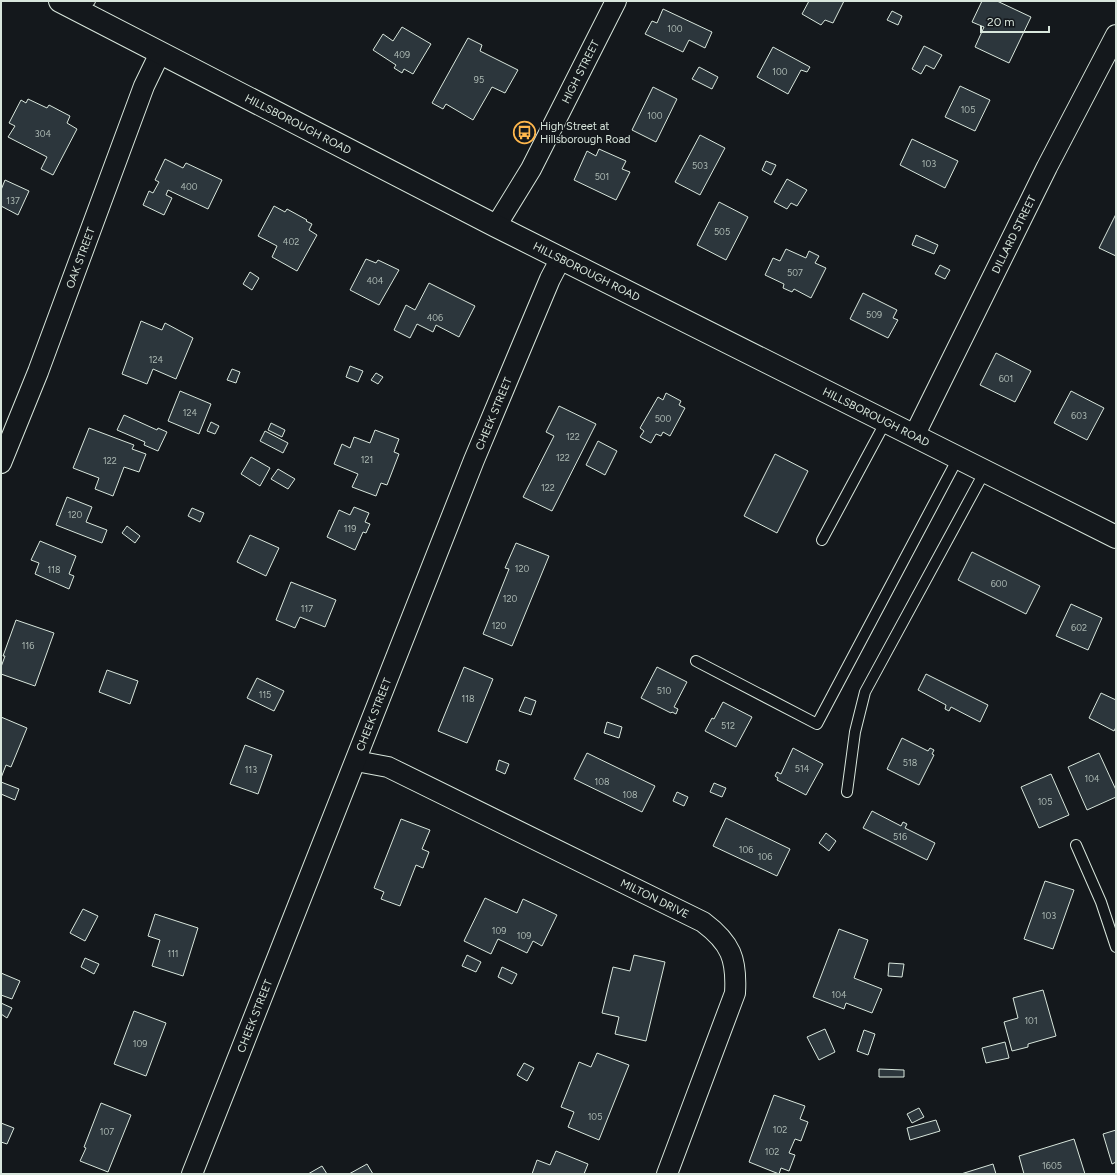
<svg xmlns="http://www.w3.org/2000/svg" width="1117" height="1175" font-family="Figtree,sans-serif">
<style>
.building{fill:#2c363c;stroke:#d8e6dc}
.lines{fill:none;stroke-linecap:round;stroke-linejoin:round}
.service-casing{stroke:#d8e6dc;stroke-width:12}
.minor-casing{stroke:#d8e6dc;stroke-width:22}
.tertiary-casing{stroke:#d8e6dc;stroke-width:24}
.service{stroke:#14181c;stroke-width:10}
.minor{stroke:#14181c;stroke-width:20}
.tertiary{stroke:#14181c;stroke-width:22}
.labels{text-anchor:middle;dominant-baseline:central;stroke-width:3;stroke-linejoin:round;paint-order:stroke}
.number-label{font-size:9px;fill:#adbab4}
.street-label{font-size:11px;fill:#d8e6dc;stroke:#14181c}
.poi-label{font-size:11px;fill:#d8e6dc;stroke:#14181c;text-anchor:start}
</style>
<rect width="100%" height="100%" fill="#14181c"/>
<path class="building" d="M 809,1 L 844,1 L 833,23 L 825,20 L 821,25 L 802,14 Z
M 982,1 L 997,1 L 1031,17 L 1009,63 L 975,47 L 984,27 L 972,22 Z
M 663,9 L 712,32 L 705,48 L 689,40 L 683,52 L 645,34 L 652,21 L 657,23 Z
M 892,11 L 902,16 L 898,25 L 887,20 Z
M 402,27 L 431,44 L 413,74 L 404,69 L 402,73 L 394,68 L 396,65 L 373,50 L 383,34 L 393,41 Z
M 468,38 L 482,45 L 480,51 L 518,70 L 505,93 L 492,87 L 473,120 L 446,104 L 443,109 L 432,103 Z
M 924,46 L 942,55 L 934,69 L 926,65 L 921,74 L 912,69 Z
M 773,47 L 810,67 L 807,72 L 801,70 L 788,94 L 757,77 Z
M 699,67 L 718,77 L 712,89 L 692,79 Z
M 960,86 L 990,100 L 975,131 L 945,117 Z
M 653,87 L 677,99 L 656,142 L 632,130 Z
M 28,99 L 47,108 L 49,105 L 70,116 L 67,123 L 77,129 L 53,175 L 41,169 L 47,157 L 8,137 L 15,126 L 9,123 L 21,100 L 26,103 Z
M 700,135 L 725,148 L 700,195 L 675,182 Z
M 912,139 L 958,161 L 945,188 L 900,165 Z
M 599,149 L 626,161 L 622,169 L 630,172 L 616,200 L 574,180 L 587,151 L 596,156 Z
M 165,159 L 183,168 L 186,163 L 222,180 L 208,209 L 168,190 L 166,195 L 172,198 L 164,215 L 143,205 L 149,191 L 153,193 L 159,182 L 155,180 Z
M 766,161 L 776,165 L 771,175 L 762,170 Z
M 787,179 L 807,190 L 797,206 L 791,203 L 787,209 L 774,202 Z
M 5,180 L 29,191 L 18,215 L 1,206 L 1,190 Z
M 719,202 L 748,217 L 726,260 L 697,245 Z
M 274,206 L 285,212 L 287,209 L 307,220 L 306,221 L 312,224 L 309,230 L 317,235 L 297,271 L 272,257 L 277,246 L 258,236 Z
M 1116,214 L 1116,256 L 1099,248 Z
M 916,235 L 938,245 L 934,254 L 912,245 Z
M 786,249 L 806,258 L 809,251 L 819,256 L 815,263 L 826,268 L 811,298 L 794,289 L 792,292 L 783,288 L 784,284 L 765,275 L 773,258 L 780,261 Z
M 366,259 L 376,263 L 378,260 L 399,270 L 379,305 L 350,290 Z
M 940,265 L 950,270 L 945,279 L 935,274 Z
M 250,272 L 259,278 L 252,290 L 243,284 Z
M 429,283 L 475,306 L 459,337 L 436,325 L 433,332 L 417,324 L 410,338 L 394,330 L 406,305 L 415,310 Z
M 863,293 L 897,310 L 893,318 L 898,320 L 888,338 L 850,319 Z
M 141,321 L 162,330 L 165,323 L 193,338 L 176,379 L 153,369 L 147,384 L 122,374 Z
M 996,353 L 1031,371 L 1015,402 L 980,385 Z
M 350,366 L 363,371 L 358,382 L 346,377 Z
M 232,369 L 240,372 L 236,383 L 227,380 Z
M 376,373 L 383,377 L 378,384 L 371,380 Z
M 180,391 L 211,404 L 199,434 L 168,421 Z
M 1071,391 L 1104,408 L 1087,440 L 1054,423 Z
M 666,393 L 681,401 L 679,405 L 685,408 L 670,436 L 663,432 L 661,436 L 656,434 L 651,443 L 640,437 L 644,431 L 640,428 L 658,397 L 663,400 Z
M 559,406 L 596,424 L 552,511 L 523,497 L 554,436 L 546,432 Z
M 124,415 L 157,430 L 158,428 L 167,432 L 158,451 L 144,445 L 145,442 L 117,430 Z
M 211,422 L 219,426 L 215,434 L 207,431 Z
M 271,423 L 285,430 L 282,437 L 268,430 Z
M 89,428 L 134,445 L 132,449 L 146,454 L 139,472 L 124,467 L 113,496 L 95,489 L 99,478 L 73,468 Z
M 375,430 L 399,439 L 394,452 L 399,454 L 387,485 L 381,483 L 376,496 L 352,487 L 358,474 L 334,464 L 342,444 L 350,448 L 354,437 L 370,443 Z
M 265,431 L 288,443 L 283,453 L 260,441 Z
M 598,441 L 617,451 L 605,475 L 586,465 Z
M 775,454 L 808,471 L 777,533 L 744,516 Z
M 251,457 L 270,468 L 260,486 L 241,474 Z
M 278,469 L 295,479 L 288,489 L 271,479 Z
M 67,497 L 92,507 L 86,522 L 107,530 L 102,543 L 56,525 Z
M 354,507 L 369,513 L 365,522 L 370,524 L 366,533 L 363,532 L 355,550 L 327,537 L 339,510 L 350,515 Z
M 192,508 L 204,513 L 200,522 L 188,516 Z
M 127,526 L 140,536 L 135,543 L 122,533 Z
M 250,535 L 279,548 L 266,576 L 237,562 Z
M 40,541 L 76,556 L 69,574 L 74,576 L 69,589 L 35,574 L 39,563 L 31,560 Z
M 516,543 L 549,556 L 512,646 L 483,634 L 509,569 L 505,568 Z
M 972,552 L 1040,586 L 1026,614 L 958,580 Z
M 291,582 L 336,600 L 325,627 L 300,617 L 295,628 L 276,620 Z
M 1071,604 L 1102,618 L 1088,650 L 1056,636 Z
M 16,620 L 54,633 L 35,686 L 1,674 L 1,667 L 5,656 L 3,656 Z
M 464,667 L 493,679 L 467,743 L 438,731 Z
M 657,667 L 687,682 L 674,707 L 678,709 L 676,714 L 672,712 L 671,713 L 641,698 Z
M 107,670 L 138,681 L 130,704 L 99,692 Z
M 926,674 L 988,705 L 980,722 L 951,707 L 949,711 L 945,709 L 946,705 L 918,690 Z
M 257,678 L 284,691 L 274,711 L 247,698 Z
M 1101,693 L 1116,700 L 1116,727 L 1114,731 L 1089,718 Z
M 525,697 L 536,701 L 531,715 L 519,711 Z
M 723,702 L 752,717 L 736,747 L 705,731 L 712,718 L 714,719 Z
M 1,717 L 27,728 L 11,767 L 6,765 L 1,778 Z
M 607,722 L 622,727 L 619,738 L 604,733 Z
M 902,738 L 928,751 L 930,748 L 934,750 L 932,754 L 934,755 L 919,785 L 887,769 Z
M 245,745 L 272,755 L 258,794 L 230,784 Z
M 793,748 L 823,764 L 806,795 L 777,780 L 778,778 L 775,776 L 777,772 L 781,774 Z
M 587,753 L 655,786 L 642,812 L 574,779 Z
M 1099,753 L 1116,790 L 1116,797 L 1087,810 L 1068,767 Z
M 499,760 L 509,764 L 505,774 L 496,770 Z
M 1051,774 L 1069,815 L 1039,828 L 1021,787 Z
M 1,782 L 19,789 L 15,800 L 1,794 Z
M 714,783 L 726,788 L 722,797 L 710,792 Z
M 677,792 L 688,797 L 684,806 L 673,801 Z
M 872,811 L 901,826 L 903,822 L 907,824 L 905,828 L 935,843 L 927,860 L 863,828 Z
M 726,818 L 790,849 L 777,876 L 713,846 Z
M 401,819 L 430,830 L 422,849 L 429,852 L 423,868 L 416,865 L 400,906 L 381,899 L 384,892 L 374,888 Z
M 826,833 L 836,841 L 829,851 L 819,843 Z
M 1045,881 L 1074,890 L 1053,949 L 1024,939 Z
M 485,898 L 517,913 L 523,899 L 557,915 L 542,946 L 533,941 L 527,953 L 498,939 L 491,954 L 464,941 Z
M 83,909 L 98,916 L 85,941 L 70,933 Z
M 155,914 L 198,928 L 183,976 L 152,966 L 160,940 L 148,936 Z
M 839,929 L 868,940 L 854,978 L 882,989 L 872,1013 L 846,1003 L 844,1009 L 813,997 Z
M 467,955 L 481,962 L 476,972 L 462,966 Z
M 634,955 L 665,962 L 646,1041 L 615,1034 L 619,1017 L 602,1013 L 613,967 L 630,971 Z
M 85,958 L 99,964 L 94,974 L 81,967 Z
M 889,963 L 904,964 L 902,977 L 888,976 Z
M 502,967 L 517,974 L 512,984 L 498,977 Z
M 1,973 L 20,981 L 12,999 L 1,995 Z
M 1043,990 L 1056,1036 L 1028,1044 L 1028,1047 L 1012,1051 L 1004,1022 L 1018,1018 L 1013,998 Z
M 1,1003 L 12,1008 L 7,1018 L 1,1014 Z
M 134,1011 L 166,1023 L 146,1076 L 114,1064 Z
M 825,1029 L 835,1052 L 819,1060 L 807,1037 Z
M 864,1030 L 875,1034 L 868,1055 L 857,1051 Z
M 1005,1042 L 1009,1058 L 986,1063 L 982,1048 Z
M 597,1053 L 629,1065 L 599,1140 L 568,1127 L 574,1112 L 561,1107 L 579,1062 L 591,1067 Z
M 524,1063 L 534,1068 L 527,1081 L 517,1075 Z
M 879,1069 L 904,1070 L 904,1077 L 879,1077 Z
M 774,1095 L 805,1106 L 800,1119 L 808,1122 L 801,1141 L 795,1139 L 789,1153 L 795,1155 L 789,1171 L 781,1168 L 779,1174 L 749,1162 Z
M 101,1103 L 131,1115 L 108,1172 L 80,1161 L 86,1148 L 84,1147 Z
M 919,1108 L 924,1117 L 912,1123 L 907,1114 Z
M 936,1120 L 940,1131 L 910,1140 L 907,1128 Z
M 1,1123 L 14,1128 L 7,1144 L 1,1142 Z
M 1116,1130 L 1116,1162 L 1112,1164 L 1103,1134 Z
M 1074,1139 L 1085,1174 L 1024,1174 L 1019,1156 Z
M 556,1151 L 588,1164 L 584,1174 L 532,1174 L 537,1160 L 550,1165 Z
M 367,1164 L 373,1174 L 349,1174 Z
M 993,1164 L 996,1174 L 961,1174 Z
M 322,1166 L 327,1174 L 308,1174 Z"/>
<g class="lines">
<defs>
<path id="service" d="M 80,11 L 90,1
M 822,540 L 886,421
M 696,661 L 817,724 L 958,458
M 847,792 L 855,732 L 865,692 L 985,471
M 1076,845 L 1101,902 L 1116,947"/>
<g id="minor">
<path id="s1" d="M 496,226 L 531,169 L 616,1"/>
<path id="s2" d="M 914,436 L 1047,167 L 1116,35"/>
<path id="s3" d="M 1,463 L 38,372 L 144,86 L 160,53"/>
<path id="s4" d="M 356,761 L 388,767 L 703,922 C 731,943 737,959 735,993 L 667,1174"/>
<path id="s5" d="M 192,1174 L 474,460 L 550,279 L 561,258"/>
</g>
<g id="tertiary">
<path id="s6" d="M 60,1 L 496,226 L 1116,537"/>
</g>
</defs>
<use href="#service" class="service-casing"/>
<use href="#minor" class="minor-casing"/>
<use href="#tertiary" class="tertiary-casing"/>
<use href="#service" class="service"/>
<use href="#minor" class="minor"/>
<use href="#tertiary" class="tertiary"/>
</g>
<defs>
<symbol id="bus-ring" viewBox="-11 -11 22 22"><circle r="9.5" fill="#14181c" stroke="#ffb74d" stroke-width="1.5"/><path d="M-5-6H5V4H4V6H2V4H-2V6H-4V4H-5ZM-3.5-4V0h7V-4ZM-3.5 1.2v1.5H-2V1.2ZM2 1.2v1.5H3.5V1.2Z" fill="#ffb74d"/></symbol>
</defs>
<g fill-rule="evenodd">
<use href="#bus-ring" x="512" y="120" width="25" height="25"/>
</g>
<g class="labels">
<g class="number-label">
<text x="675" y="28">100</text>
<text x="402" y="54">409</text>
<text x="780" y="71">100</text>
<text x="479" y="79">95</text>
<text x="968" y="109">105</text>
<text x="655" y="115">100</text>
<text x="43" y="133">304</text>
<text x="929" y="163">103</text>
<text x="700" y="165">503</text>
<text x="602" y="176">501</text>
<text x="189" y="186">400</text>
<text x="13" y="200">137</text>
<text x="722" y="231">505</text>
<text x="291" y="241">402</text>
<text x="795" y="272">507</text>
<text x="375" y="280">404</text>
<text x="874" y="314">509</text>
<text x="435" y="317">406</text>
<text x="156" y="359">124</text>
<text x="1006" y="378">601</text>
<text x="190" y="412">124</text>
<text x="1079" y="415">603</text>
<text x="663" y="418">500</text>
<text x="573" y="436">122</text>
<text x="563" y="457">122</text>
<text x="367" y="459">121</text>
<text x="110" y="460">122</text>
<text x="548" y="487">122</text>
<text x="75" y="514">120</text>
<text x="350" y="528">119</text>
<text x="522" y="568">120</text>
<text x="54" y="569">118</text>
<text x="999" y="583">600</text>
<text x="510" y="598">120</text>
<text x="307" y="608">117</text>
<text x="499" y="625">120</text>
<text x="1079" y="627">602</text>
<text x="28" y="645">116</text>
<text x="664" y="690">510</text>
<text x="265" y="694">115</text>
<text x="468" y="698">118</text>
<text x="728" y="725">512</text>
<text x="910" y="762">518</text>
<text x="802" y="768">514</text>
<text x="251" y="769">113</text>
<text x="1092" y="778">104</text>
<text x="602" y="781">108</text>
<text x="630" y="794">108</text>
<text x="1045" y="801">105</text>
<text x="900" y="836">516</text>
<text x="746" y="849">106</text>
<text x="765" y="856">106</text>
<text x="1049" y="915">103</text>
<text x="499" y="930">109</text>
<text x="524" y="935">109</text>
<text x="173" y="953">111</text>
<text x="839" y="994">104</text>
<text x="1031" y="1020">101</text>
<text x="140" y="1043">109</text>
<text x="595" y="1116">105</text>
<text x="780" y="1129">102</text>
<text x="107" y="1131">107</text>
<text x="772" y="1151">102</text>
<text x="1052" y="1165">1605</text>
</g>
<g class="street-label">
<text stroke="none"><textPath href="#s1" startOffset="176">HIGH STREET</textPath></text>
<text stroke="none"><textPath href="#s6" startOffset="268">HILLSBOROUGH ROAD</textPath></text>
<text stroke="none"><textPath href="#s2" startOffset="225">DILLARD STREET</textPath></text>
<text stroke="none"><textPath href="#s3" startOffset="220">OAK STREET</textPath></text>
<text stroke="none"><textPath href="#s6" startOffset="592">HILLSBOROUGH ROAD</textPath></text>
<text stroke="none"><textPath href="#s5" startOffset="818">CHEEK STREET</textPath></text>
<text stroke="none"><textPath href="#s6" startOffset="916">HILLSBOROUGH ROAD</textPath></text>
<text stroke="none"><textPath href="#s5" startOffset="494">CHEEK STREET</textPath></text>
<text stroke="none"><textPath href="#s4" startOffset="330">MILTON DRIVE</textPath></text>
<text stroke="none"><textPath href="#s5" startOffset="170">CHEEK STREET</textPath></text>
</g>
<g class="poi-label">
<text x="540" y="126">High Street at<tspan x="540" dy="13">Hillsborough Road</tspan></text>
</g>
</g>
<rect width="1117" height="1175" fill="none" stroke="#d8e6dc" stroke-width="4"/>
<path d="M981 26v6h68v-6" fill="none" stroke="#d8e6dc" stroke-width="2"/>
<text x="987" y="26" font-size="12" fill="#d8e6dc" stroke="#14181c" stroke-width="3" paint-order="stroke">20 m</text>
</svg>
